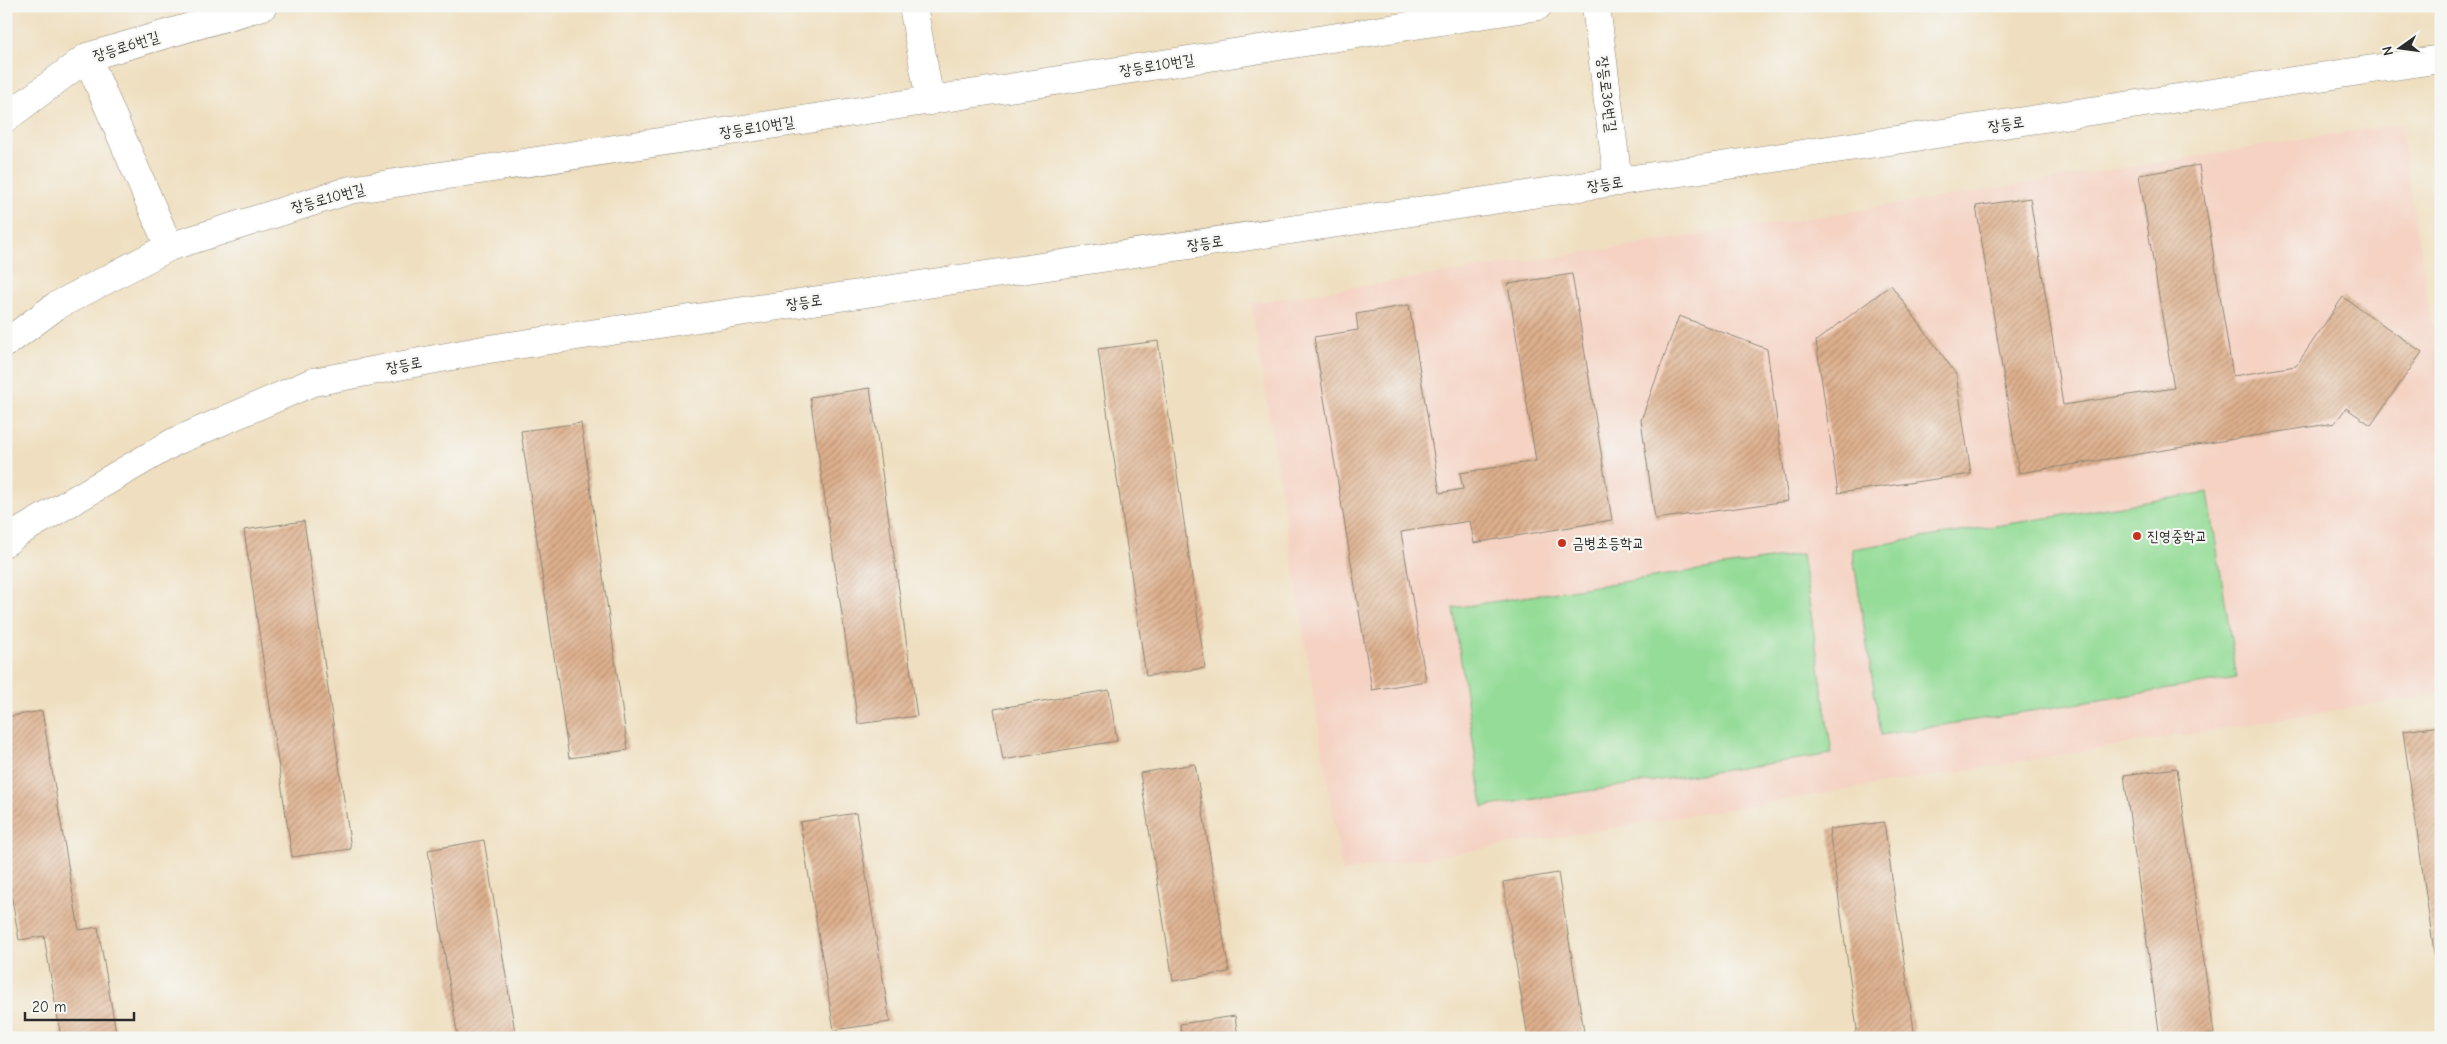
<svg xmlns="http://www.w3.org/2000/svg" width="2447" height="1044" font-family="'Comic Neue','Poor Story',sans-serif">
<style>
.built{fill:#f5d2c2}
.green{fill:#94dc97;stroke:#608461}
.building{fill:url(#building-hatch)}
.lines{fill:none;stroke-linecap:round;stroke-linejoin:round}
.street-casing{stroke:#8d8576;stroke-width:29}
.secondary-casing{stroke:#8d8576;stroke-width:29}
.street{stroke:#fff;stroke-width:28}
.secondary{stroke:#fff;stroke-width:28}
.poi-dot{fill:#c8321e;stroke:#f6f6f2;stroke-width:2}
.labels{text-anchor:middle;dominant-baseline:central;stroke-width:4.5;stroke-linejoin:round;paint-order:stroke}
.street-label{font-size:15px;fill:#2b2b2b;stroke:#f6f6f2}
.poi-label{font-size:15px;fill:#2b2b2b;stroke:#f6f6f2;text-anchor:start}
</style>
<defs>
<pattern id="building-hatch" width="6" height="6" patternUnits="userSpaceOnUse" patternTransform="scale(1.25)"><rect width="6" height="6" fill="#deb08d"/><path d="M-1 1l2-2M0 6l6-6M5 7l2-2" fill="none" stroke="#b48f73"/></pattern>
</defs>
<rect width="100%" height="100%" fill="#f6f6f2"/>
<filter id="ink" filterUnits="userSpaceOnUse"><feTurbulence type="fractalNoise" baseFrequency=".02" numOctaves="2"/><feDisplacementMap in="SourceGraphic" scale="10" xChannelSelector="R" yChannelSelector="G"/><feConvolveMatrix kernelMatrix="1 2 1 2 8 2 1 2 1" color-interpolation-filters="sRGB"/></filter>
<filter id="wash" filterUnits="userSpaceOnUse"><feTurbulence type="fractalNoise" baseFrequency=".0096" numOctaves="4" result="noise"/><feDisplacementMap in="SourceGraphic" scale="20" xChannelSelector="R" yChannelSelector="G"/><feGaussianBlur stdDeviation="1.12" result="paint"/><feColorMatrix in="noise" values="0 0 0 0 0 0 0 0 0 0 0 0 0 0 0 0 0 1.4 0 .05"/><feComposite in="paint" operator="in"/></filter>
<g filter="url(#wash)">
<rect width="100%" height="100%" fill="#efdfc0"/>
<path class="built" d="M 2400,124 L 2441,379 L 2441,693 L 1342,872 L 1251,303 L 1784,222 Z"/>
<path class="green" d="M 2208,492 L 2237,678 L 1881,735 L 1852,549 Z
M 1802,554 L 1832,754 L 1483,807 L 1453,608 Z"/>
<g id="blocks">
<path class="building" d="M 2199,165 L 2233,376 L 2296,366 L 2343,297 L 2422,352 L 2371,425 L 2346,408 L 2335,423 L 2019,473 L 1976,206 L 2030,198 L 2063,405 L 2174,388 L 2139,175 Z
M 1572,274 L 1612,520 L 1474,543 L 1470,521 L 1401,532 L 1426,681 L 1372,690 L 1314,337 L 1358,330 L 1356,314 L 1409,305 L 1440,493 L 1463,489 L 1460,473 L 1536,461 L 1508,284 Z
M 1891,285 L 1956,374 L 1971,474 L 1838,493 L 1816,341 Z
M 1679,316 L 1767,349 L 1788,501 L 1655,519 L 1641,420 Z
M 1158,341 L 1205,668 L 1146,676 L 1098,349 Z
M 870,388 L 917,716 L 858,724 L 810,397 Z
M 581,423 L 628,750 L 569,758 L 521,431 Z
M 304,521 L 351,849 L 292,857 L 244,530 Z
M 1109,690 L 1117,741 L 1003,760 L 994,709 Z
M 42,711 L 79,930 L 98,927 L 117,1038 L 61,1038 L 44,936 L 19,940 L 6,863 L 6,717 Z
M 2441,726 L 2441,995 L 2440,995 L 2403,731 Z
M 1195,764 L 1229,972 L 1173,981 L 1140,773 Z
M 2177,768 L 2214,1034 L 2185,1038 L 2160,1038 L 2124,775 Z
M 856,813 L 890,1022 L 834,1030 L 800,822 Z
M 1884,822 L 1915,1038 L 1851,1038 L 1857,1029 L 1829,829 Z
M 484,840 L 516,1038 L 458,1038 L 428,850 Z
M 1558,873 L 1585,1038 L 1528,1038 L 1503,882 Z
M 1235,1016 L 1238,1038 L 1182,1038 L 1180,1024 Z"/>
</g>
</g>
<g filter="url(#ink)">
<use href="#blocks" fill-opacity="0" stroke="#8d8576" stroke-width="1"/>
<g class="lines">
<defs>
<path id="street" d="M 913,6 L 930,101
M 1596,6 L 1618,182
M 87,57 L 169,247
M 6,118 L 87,57 L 263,6
M 6,343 L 56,306 L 169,247 L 350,190 L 1538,6"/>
<path id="secondary" d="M 6,542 L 16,534 L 174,442 L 313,382 L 489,349 L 2441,59"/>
</defs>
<use href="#street" class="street-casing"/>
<use href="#secondary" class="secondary-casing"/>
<use href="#street" class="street"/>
<use href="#secondary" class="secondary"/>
</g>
</g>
<g class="poi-dot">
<circle cx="2137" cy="536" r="5"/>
<circle cx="1562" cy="543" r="5"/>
</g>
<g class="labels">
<g class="street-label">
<text transform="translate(126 46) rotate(-17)">장등로6번길</text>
<text transform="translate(1157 65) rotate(-9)">장등로10번길</text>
<text transform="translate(1607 94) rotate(83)">장등로36번길</text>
<text transform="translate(2006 124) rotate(-8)">장등로</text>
<text transform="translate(757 127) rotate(-9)">장등로10번길</text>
<text transform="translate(1605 184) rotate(-8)">장등로</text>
<text transform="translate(328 198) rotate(-15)">장등로10번길</text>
<text transform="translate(1205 243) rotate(-8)">장등로</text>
<text transform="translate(804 302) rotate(-8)">장등로</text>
<text transform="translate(404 365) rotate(-11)">장등로</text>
</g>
<g class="poi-label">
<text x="2147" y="536">진영중학교</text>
<text x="1572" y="543">금병초등학교</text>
</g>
</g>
<rect width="2447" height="1044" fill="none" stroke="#f6f6f2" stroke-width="25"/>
<g transform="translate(2400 48) rotate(256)" stroke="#f6f6f2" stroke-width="4" paint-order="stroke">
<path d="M0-4L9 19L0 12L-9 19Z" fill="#2b2b2b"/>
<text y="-8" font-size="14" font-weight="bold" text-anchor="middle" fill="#2b2b2b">N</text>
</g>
<path d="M25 1012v8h109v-8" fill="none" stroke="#2b2b2b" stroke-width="2.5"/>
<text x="32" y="1012" font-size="15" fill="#2b2b2b" stroke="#f6f6f2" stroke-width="4" paint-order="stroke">20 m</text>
</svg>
